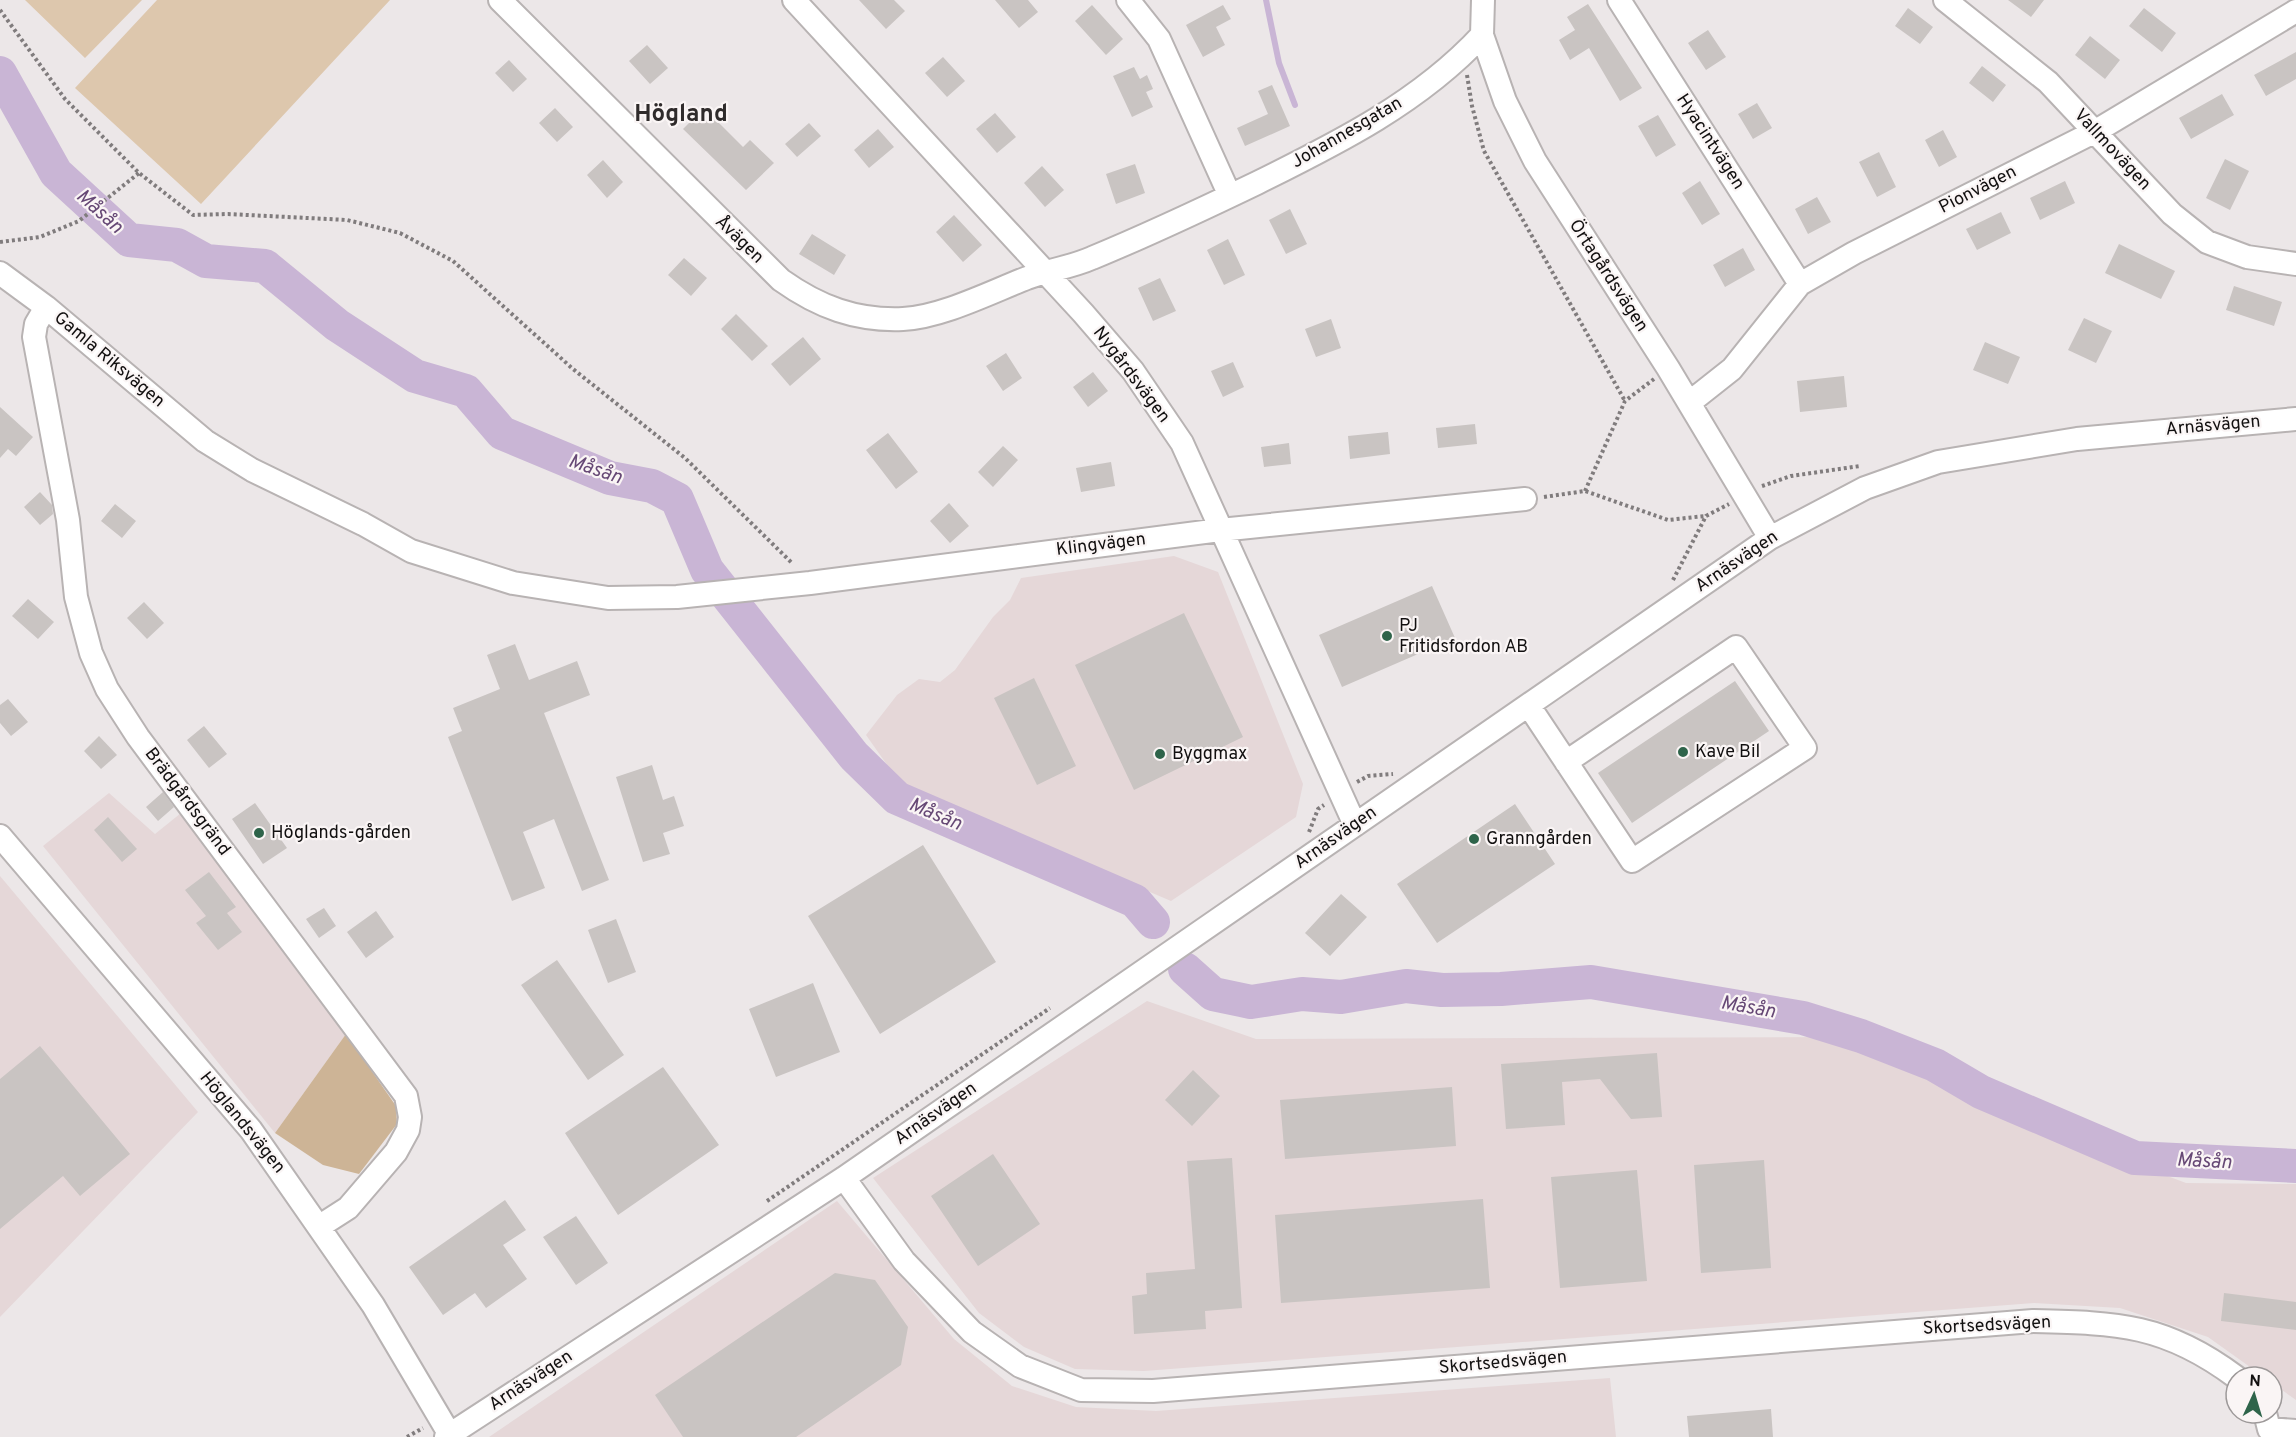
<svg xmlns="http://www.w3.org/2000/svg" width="2296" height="1437" font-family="Overpass,sans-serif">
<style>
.built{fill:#e5d7d8}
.green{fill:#ddc7ad}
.forest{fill:#cdb496}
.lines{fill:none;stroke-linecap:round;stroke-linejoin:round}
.stream{stroke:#c9b5d5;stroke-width:6}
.river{stroke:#c9b5d5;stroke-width:34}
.building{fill:#c9c4c2}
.minor-casing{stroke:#b8b3b3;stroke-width:26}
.path{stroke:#807c7d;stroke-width:4;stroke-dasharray:3 3;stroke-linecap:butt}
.minor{stroke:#fff;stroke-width:22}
.poi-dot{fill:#2e644a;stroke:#faf5f5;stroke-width:2}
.labels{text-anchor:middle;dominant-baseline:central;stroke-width:4.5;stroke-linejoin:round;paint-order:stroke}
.street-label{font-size:18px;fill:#121010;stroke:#faf5f5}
.poi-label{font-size:18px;fill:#121010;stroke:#faf5f5;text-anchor:start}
.water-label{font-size:20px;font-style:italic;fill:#664875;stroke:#faf5f5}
.district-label{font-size:24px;font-weight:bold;fill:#2f2b2b;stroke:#faf5f5}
</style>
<rect width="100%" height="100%" fill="#ece7e8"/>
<path class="built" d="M 1174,556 L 1218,572 L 1303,784 L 1296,817 L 1171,901 L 902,786 L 866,735 L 897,695 L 919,679 L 940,682 L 955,670 L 993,617 L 1010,600 L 1021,578 Z
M 109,793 L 155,834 L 186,809 L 346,1034 L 275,1133 L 43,846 Z
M 0,876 L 198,1112 L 0,1317 Z
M 1147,1001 L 1256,1039 L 1842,1037 L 2010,1117 L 2186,1183 L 2296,1184 L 2296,1400 L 2272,1383 L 2272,1377 L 2264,1377 L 2208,1337 L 2120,1308 L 2034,1303 L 1144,1371 L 1075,1369 L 1024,1347 L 979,1313 L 873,1178 Z
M 837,1201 L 954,1339 L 1012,1386 L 1076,1407 L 1156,1411 L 1610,1378 L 1616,1437 L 489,1437 Z"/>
<path class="green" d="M 25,0 L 142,0 L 85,58 Z
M 157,0 L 390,0 L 201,204 L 75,88 Z"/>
<path class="forest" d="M 346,1034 L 396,1106 L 397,1124 L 359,1174 L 323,1165 L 275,1133 Z"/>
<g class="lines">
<path class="stream" d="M 1266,0 L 1279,63 L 1295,105"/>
<path class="river" d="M 0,73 L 56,173 L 129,240 L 177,245 L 206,261 L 265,266 L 337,325 L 415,376 L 466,391 L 502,433 L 610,478 L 652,486 L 677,499 L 707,570 L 854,756 L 897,798 L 1135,901 L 1153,922
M 1185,969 L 1213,994 L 1251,1002 L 1302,994 L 1341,997 L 1406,986 L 1442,990 L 1501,989 L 1591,982 L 1803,1018 L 1861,1036 L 1935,1065 L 1981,1092 L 2135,1158 L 2296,1166"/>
</g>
<path class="building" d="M 859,0 L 894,0 L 905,11 L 886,29 Z
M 995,0 L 1028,0 L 1038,12 L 1019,28 Z
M 2008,0 L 2044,0 L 2031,17 Z
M 1588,4 L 1642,88 L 1620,101 L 1589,48 L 1570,60 L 1559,40 L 1575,30 L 1567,17 Z
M 1092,5 L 1123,39 L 1106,55 L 1075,21 Z
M 1223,5 L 1231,19 L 1216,27 L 1225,45 L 1203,57 L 1186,25 Z
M 1908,8 L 1933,27 L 1920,44 L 1895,26 Z
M 2144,8 L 2176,33 L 2162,52 L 2129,26 Z
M 1708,30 L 1726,57 L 1706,70 L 1688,43 Z
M 2090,36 L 2120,60 L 2105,79 L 2075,55 Z
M 647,45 L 668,68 L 650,84 L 629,61 Z
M 2296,52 L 2296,79 L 2266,96 L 2254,75 Z
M 943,57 L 965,81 L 947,97 L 925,73 Z
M 509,60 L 527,79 L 513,92 L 495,73 Z
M 1982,66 L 2006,85 L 1993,102 L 1969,83 Z
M 1134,67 L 1140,79 L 1147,75 L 1153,89 L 1146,92 L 1153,107 L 1132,117 L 1113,76 Z
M 1272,85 L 1290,126 L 1245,146 L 1237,128 L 1268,114 L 1258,91 Z
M 2222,94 L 2234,115 L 2191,139 L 2179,118 Z
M 1757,103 L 1772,128 L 1753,139 L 1738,114 Z
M 555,108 L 573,127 L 557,142 L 539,123 Z
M 704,108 L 743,147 L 750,140 L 774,163 L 746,190 L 683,129 Z
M 995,113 L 1016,137 L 997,153 L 976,129 Z
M 1658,115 L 1676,145 L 1656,157 L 1638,126 Z
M 809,123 L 821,136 L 797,157 L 785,144 Z
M 878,129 L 894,147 L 869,168 L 854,150 Z
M 1943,130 L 1957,157 L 1939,167 L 1925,140 Z
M 1879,152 L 1896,187 L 1877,197 L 1859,162 Z
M 2225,159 L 2249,171 L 2230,210 L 2206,198 Z
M 603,160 L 623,182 L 607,198 L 587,175 Z
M 1135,164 L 1145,193 L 1116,204 L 1106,174 Z
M 1042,166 L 1064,190 L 1045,207 L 1024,183 Z
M 1700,181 L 1720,214 L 1702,225 L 1682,193 Z
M 2065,181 L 2075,203 L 2040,220 L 2030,198 Z
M 1817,197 L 1831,222 L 1808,234 L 1795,209 Z
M 1290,209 L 1307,244 L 1286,254 L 1269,220 Z
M 2001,212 L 2011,233 L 1977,250 L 1966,229 Z
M 954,215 L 982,245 L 963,262 L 936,232 Z
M 812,234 L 846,255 L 834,275 L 799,254 Z
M 1228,239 L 1245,275 L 1224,285 L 1207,250 Z
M 2119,244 L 2175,271 L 2161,299 L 2105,273 Z
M 1743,248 L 1755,270 L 1725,287 L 1713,265 Z
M 684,258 L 707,278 L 691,296 L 668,275 Z
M 1160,278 L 1176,311 L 1153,321 L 1138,288 Z
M 2234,286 L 2282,302 L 2274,326 L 2226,310 Z
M 736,314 L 768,346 L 752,361 L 721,329 Z
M 2084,318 L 2112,331 L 2096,363 L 2068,350 Z
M 1331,319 L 1341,348 L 1316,357 L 1305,329 Z
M 803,337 L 821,359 L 790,386 L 771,364 Z
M 1985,342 L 2020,357 L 2008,384 L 1973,370 Z
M 1006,353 L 1022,378 L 1003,391 L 986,366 Z
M 1233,362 L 1244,387 L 1223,397 L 1211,371 Z
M 1093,372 L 1108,391 L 1088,407 L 1073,387 Z
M 1844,376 L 1847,407 L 1800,412 L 1797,381 Z
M 0,407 L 33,437 L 16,456 L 8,449 L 0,458 Z
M 1475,424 L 1477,444 L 1438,448 L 1436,428 Z
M 1388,432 L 1390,454 L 1350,459 L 1348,436 Z
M 888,433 L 918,472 L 896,489 L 866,450 Z
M 1289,443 L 1291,464 L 1264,467 L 1261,447 Z
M 1003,446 L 1018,460 L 993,487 L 978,472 Z
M 1111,462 L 1115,486 L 1081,492 L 1076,468 Z
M 40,492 L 52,505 L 53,514 L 40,525 L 24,507 Z
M 949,503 L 969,526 L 950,543 L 930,521 Z
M 115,504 L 136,521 L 122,538 L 101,521 Z
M 1432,586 L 1455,638 L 1342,687 L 1319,635 Z
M 28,599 L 54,622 L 38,639 L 12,616 Z
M 144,602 L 164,623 L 147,639 L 127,618 Z
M 1184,613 L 1243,737 L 1134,790 L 1075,665 Z
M 515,644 L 529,680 L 577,661 L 590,695 L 544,713 L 609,880 L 582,891 L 554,819 L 523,832 L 545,888 L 512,901 L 448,737 L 462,731 L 453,708 L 500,689 L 487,655 Z
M 1034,678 L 1076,766 L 1037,785 L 994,698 Z
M 1735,681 L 1769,731 L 1632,823 L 1598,773 Z
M 8,699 L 28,722 L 11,736 L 0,723 L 0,705 Z
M 204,726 L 227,754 L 209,768 L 187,740 Z
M 99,736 L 117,755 L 101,769 L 84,751 Z
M 652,765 L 663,800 L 674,796 L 684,826 L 663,833 L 670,854 L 643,862 L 616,777 Z
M 163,792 L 174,807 L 158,821 L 146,807 Z
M 255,803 L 287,848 L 263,864 L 232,819 Z
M 1515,804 L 1555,864 L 1437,943 L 1397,884 Z
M 108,817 L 137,849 L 122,862 L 94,830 Z
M 923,845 L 996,962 L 880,1034 L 808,916 Z
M 209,872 L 236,907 L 227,913 L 242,932 L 218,950 L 196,923 L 206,916 L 185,890 Z
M 1341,894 L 1367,917 L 1330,956 L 1305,933 Z
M 324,908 L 336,926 L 319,938 L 306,919 Z
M 376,911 L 394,937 L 366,958 L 347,932 Z
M 616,919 L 636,972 L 608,983 L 588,930 Z
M 557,960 L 624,1055 L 588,1080 L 521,985 Z
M 813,983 L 840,1052 L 776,1077 L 749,1009 Z
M 40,1046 L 130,1154 L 80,1196 L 63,1176 L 0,1229 L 0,1079 Z
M 1657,1053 L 1662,1117 L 1631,1119 L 1600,1079 L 1562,1082 L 1565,1125 L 1506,1129 L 1501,1064 Z
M 663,1067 L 719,1145 L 618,1215 L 565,1133 Z
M 1193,1070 L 1220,1096 L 1192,1126 L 1165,1100 Z
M 1452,1087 L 1456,1146 L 1285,1159 L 1280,1100 Z
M 993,1154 L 1040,1224 L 978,1266 L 931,1196 Z
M 1232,1158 L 1242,1308 L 1205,1311 L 1206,1329 L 1134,1334 L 1132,1296 L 1147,1294 L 1146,1273 L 1195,1269 L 1187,1161 Z
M 1764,1160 L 1771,1268 L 1701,1273 L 1694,1165 Z
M 1637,1170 L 1647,1281 L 1560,1288 L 1551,1177 Z
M 1483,1199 L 1490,1288 L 1281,1303 L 1275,1215 Z
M 505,1200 L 526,1230 L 503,1245 L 527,1279 L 486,1308 L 475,1293 L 443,1315 L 409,1267 Z
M 576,1216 L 608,1263 L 576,1285 L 543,1237 Z
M 835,1273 L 875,1280 L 908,1327 L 901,1365 L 796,1437 L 683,1437 L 655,1395 Z
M 2224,1293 L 2296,1302 L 2296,1330 L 2221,1321 Z
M 1771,1409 L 1773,1437 L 1689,1437 L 1687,1416 Z"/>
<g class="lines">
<defs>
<path id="minor" d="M 500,0 L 781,280 C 819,307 856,321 903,319 C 942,317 991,292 1027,278 C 1049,270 1072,267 1092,258 C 1148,235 1203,209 1257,183 C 1338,143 1420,102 1482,35
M 794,0 L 1083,313 L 1133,371 L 1182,443 L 1355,825
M 1128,0 L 1159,39 L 1230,196
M 1483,0 L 1482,35 L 1505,101 L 1535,161 L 1668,368 L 1770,538
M 1619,0 L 1800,284
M 1945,0 L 2048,82 L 2172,214 L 2207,242 L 2247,257 L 2296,264
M 0,273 L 46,307 L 205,441 L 252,470 L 363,524 L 411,551 L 513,583 L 608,598 L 677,597 L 810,583 L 1220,530 L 1525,499
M 46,307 L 36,324 L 34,337 L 68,520 L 76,597 L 91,653 L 107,689 L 138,737 L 406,1096 L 410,1117 L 408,1130 L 396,1152 L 348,1208 L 320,1226
M 1689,403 L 1732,369 L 1800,284 L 1854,253 L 2096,131 L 2296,11
M 1529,706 L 1632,861 L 1805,748 L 1736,647 L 1566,762
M 0,836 L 251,1130 L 373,1305 L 450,1435
M 844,1178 L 904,1261 L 972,1332 L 1020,1366 L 1081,1390 L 1153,1391 L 2033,1321 C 2118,1323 2165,1324 2236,1377
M 2265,1413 L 2269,1429 L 2296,1431
M 446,1437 L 844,1178 L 1770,538 L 1865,488 L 1938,462 L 2077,439 L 2296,419"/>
</defs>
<use href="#minor" class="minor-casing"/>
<path class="path" d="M 0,10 L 65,99 L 139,173 L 193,215 L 228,214 L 347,220 L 400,233 L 453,261 L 573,369 L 685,458 L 793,564
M 1467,75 L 1472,106 L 1484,151 L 1625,401
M 0,242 L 40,237 L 79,221 L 139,173
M 1762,486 L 1791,476 L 1860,466
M 1585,491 L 1625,401 L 1654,379
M 1544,497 L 1585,491 L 1668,520 L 1705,516
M 1673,580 L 1706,516 L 1729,504
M 1357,782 L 1368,776 L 1393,774
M 1309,832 L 1318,809 L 1324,805
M 767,1201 L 1050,1008
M 407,1437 L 423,1428"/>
<use href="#minor" class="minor"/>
</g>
<g class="poi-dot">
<circle cx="1387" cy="636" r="6"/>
<circle cx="1683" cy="752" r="6"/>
<circle cx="1160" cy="754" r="6"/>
<circle cx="259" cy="833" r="6"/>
<circle cx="1474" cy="839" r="6"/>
</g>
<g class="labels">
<g class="street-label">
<text transform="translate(1347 133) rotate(-30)">Johannesgatan</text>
<text transform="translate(1710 142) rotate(57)">Hyacintvägen</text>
<text transform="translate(2112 150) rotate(47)">Vallmovägen</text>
<text transform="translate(1978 190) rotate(-27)">Pionvägen</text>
<text transform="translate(739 240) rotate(44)">Åvägen</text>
<text transform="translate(1608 276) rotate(57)">Örtagårdsvägen</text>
<text transform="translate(109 360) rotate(40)">Gamla Riksvägen</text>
<text transform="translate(1131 375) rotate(53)">Nygårdsvägen</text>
<text transform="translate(2213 426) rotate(-5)">Arnäsvägen</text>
<text transform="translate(1101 545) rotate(-7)">Klingvägen</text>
<text transform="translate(1737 562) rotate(-34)">Arnäsvägen</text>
<text transform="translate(187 802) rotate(53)">Brädgårdsgränd</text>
<text transform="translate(1336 838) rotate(-35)">Arnäsvägen</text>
<text transform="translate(936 1114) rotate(-35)">Arnäsvägen</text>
<text transform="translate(242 1123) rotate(51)">Höglandsvägen</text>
<text transform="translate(1987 1326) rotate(-3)">Skortsedsvägen</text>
<text transform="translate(1503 1363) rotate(-5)">Skortsedsvägen</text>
<text transform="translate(531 1381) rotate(-33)">Arnäsvägen</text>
</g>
<g class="poi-label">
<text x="1399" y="626">PJ<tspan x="1399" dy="21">Fritidsfordon AB</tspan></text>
<text x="1695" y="752">Kave Bil</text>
<text x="1172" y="754">Byggmax</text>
<text x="271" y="833">Höglands-gården</text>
<text x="1486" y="839">Granngården</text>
</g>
<g class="water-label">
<text transform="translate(99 212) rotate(42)">Måsån</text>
<text transform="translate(595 470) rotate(19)">Måsån</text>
<text transform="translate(935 815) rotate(23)">Måsån</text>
<text transform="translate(1748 1008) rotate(10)">Måsån</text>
<text transform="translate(2204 1162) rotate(3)">Måsån</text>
</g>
<g class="district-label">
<text x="681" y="115">Högland</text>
</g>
</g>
<g transform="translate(2254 1395) rotate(4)"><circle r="28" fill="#faf5f5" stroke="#9d9999" stroke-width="1.5"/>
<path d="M0-4.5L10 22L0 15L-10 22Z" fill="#2e644a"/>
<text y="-9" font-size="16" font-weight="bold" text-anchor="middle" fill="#121010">N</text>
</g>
</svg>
